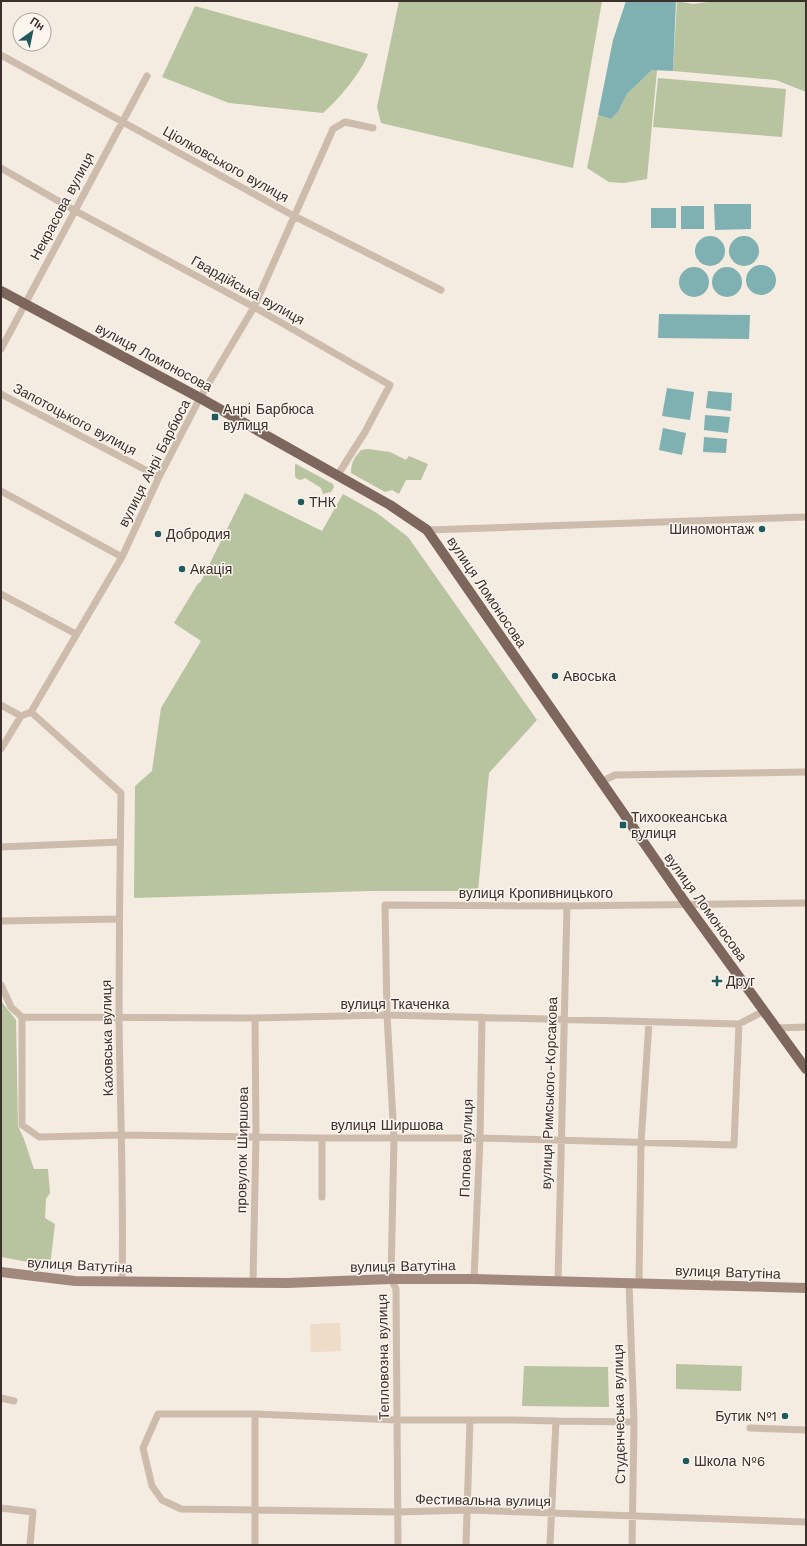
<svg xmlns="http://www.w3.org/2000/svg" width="807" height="1546" font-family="'Work Sans',sans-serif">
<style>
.green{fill:#b8c4a0}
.plaza{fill:#ecdcc8}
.water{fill:#7fb0b2}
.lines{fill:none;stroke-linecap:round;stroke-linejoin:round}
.street{stroke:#cdbbac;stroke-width:7}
.secondary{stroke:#a18a7d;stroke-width:10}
.primary{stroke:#7d675c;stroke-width:10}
.poi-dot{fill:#1f5a5e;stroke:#fbf5ee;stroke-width:1.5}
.labels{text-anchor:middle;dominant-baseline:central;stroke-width:3;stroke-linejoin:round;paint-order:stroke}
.street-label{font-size:14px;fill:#3b302b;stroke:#fbf5ee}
.poi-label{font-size:14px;fill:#3b302b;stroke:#fbf5ee;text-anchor:start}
</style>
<rect width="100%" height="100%" fill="#f4ebe1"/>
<path class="green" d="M 399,1 L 602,1 L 573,168 L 381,123 L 377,107 Z
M 677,1 L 693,4 L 715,1 L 806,1 L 806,92 L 776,80 L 673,71 Z
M 195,6 L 368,54 C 361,73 339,99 323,113 L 229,103 L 162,77 Z
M 652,70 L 657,70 L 647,179 L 624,183 L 609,182 L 587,168 L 598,115 L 611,119 L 618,112 L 627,94 Z
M 658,78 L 786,89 L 782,137 L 653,127 Z
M 368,449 L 390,452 L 406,460 L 409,456 L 428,464 L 421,480 L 406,480 L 399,494 L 392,490 L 385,492 L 351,473 C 351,463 354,458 361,450 Z
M 296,464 L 333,484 L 334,487 L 331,492 L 323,494 L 321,488 L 305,478 L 301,480 L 297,479 L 295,476 L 295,465 Z
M 245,493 L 322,531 L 343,494 L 377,513 L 408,537 L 537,720 L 489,773 L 478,891 L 371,891 L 134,898 L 135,786 L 152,771 L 161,708 L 201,641 L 174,623 L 197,585 L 201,581 Z
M 1,1001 L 16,1020 L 18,1126 L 24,1139 L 34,1169 L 48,1169 L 50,1193 L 46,1199 L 45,1218 L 55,1224 L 50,1266 L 1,1257 Z
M 676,1364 L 742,1366 L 741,1391 L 676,1389 Z
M 524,1366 L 608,1367 L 609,1407 L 522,1406 Z"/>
<path class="plaza" d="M 340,1323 L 341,1351 L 311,1352 L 310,1324 Z"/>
<path class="water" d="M 626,1 L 676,1 L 673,71 L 652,70 L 627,94 L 618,112 L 611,119 L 598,115 L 613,40 Z
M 714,204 L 751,204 L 751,229 L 715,230 Z
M 681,206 L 704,206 L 704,229 L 681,229 Z
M 651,208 L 676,208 L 676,228 L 651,228 Z
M695 251a15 15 0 1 1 30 0a15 15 0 1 1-30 0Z
M729 251a15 15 0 1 1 30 0a15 15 0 1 1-30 0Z
M746 280a15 15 0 1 1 30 0a15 15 0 1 1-30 0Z
M712 282a15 15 0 1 1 30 0a15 15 0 1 1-30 0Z
M679 282a15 15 0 1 1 30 0a15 15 0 1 1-30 0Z
M 659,314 L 750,315 L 749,339 L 658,338 Z
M 667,388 L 694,392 L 690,420 L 662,416 Z
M 708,391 L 732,393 L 731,411 L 706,408 Z
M 705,415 L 730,417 L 728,433 L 704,430 Z
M 663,428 L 686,433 L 682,455 L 659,450 Z
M 704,437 L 727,439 L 726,453 L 703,452 Z"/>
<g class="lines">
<path class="street" d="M 1,55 L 294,216 L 441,290
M 1,168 L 74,210 L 254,307 L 390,385 L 365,432 L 337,476
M 1,349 L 147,76
M 1,394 L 159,477
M 1,491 L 122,557
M 427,530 L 806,517
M 1,594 L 76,634
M 1,705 L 21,716 L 31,712 L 121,793 C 120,867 119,942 119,1016 C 120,1105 124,1193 122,1282
M 31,712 L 122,557 L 159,477 L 200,398 L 254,307 L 333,129 L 345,122 L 373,128
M 1,749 L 21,716
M 601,783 L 607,779 L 615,775 L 806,772
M 1,847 L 120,842
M 1,921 L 119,919
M 1,985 L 11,1007 L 22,1017
M 22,1017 L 22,1125 L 39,1137 L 122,1135 L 322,1138 L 480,1138 L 734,1145 L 739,1024
M 22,1017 L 255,1018 L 387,1015 L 739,1024 L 764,1011
M 775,1028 L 806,1027
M 322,1197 L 322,1138
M 474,1279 L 480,1138 L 482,1017
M 558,1281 L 567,906
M 253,1282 L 256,1136 L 255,1018
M 629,1283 L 634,1422 L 632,1545
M 639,1283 L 641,1143 L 649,1022
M 1,1398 L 14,1401
M 255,1414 L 255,1545
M 634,1422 L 556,1421 L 514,1420 L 397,1420 L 255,1414 L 158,1414 L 143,1448 L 152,1486 L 162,1500 L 181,1509 L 397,1512 L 468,1510 L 806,1522
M 750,1428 L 806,1430
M 1,1508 L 33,1512 L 30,1545
M 398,1545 L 396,1289 L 391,1279 L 394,1138 L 387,1015 L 385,905 L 567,906 L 806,903
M 466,1545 L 470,1420
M 550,1545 L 556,1421"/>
<path class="secondary" d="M 1,1272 L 75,1281 L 287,1283 L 391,1279 L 474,1279 L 806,1288"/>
<path class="primary" d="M 1,291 L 200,398 L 390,505 L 427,530 L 687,905 L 806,1069"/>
</g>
<g class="poi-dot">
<rect x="211" y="413" width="8" height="8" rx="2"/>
<circle cx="301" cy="502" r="4"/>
<circle cx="762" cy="529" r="4"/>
<circle cx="158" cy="534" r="4"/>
<circle cx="182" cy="569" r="4"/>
<circle cx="555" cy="676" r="4"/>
<rect x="619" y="821" width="8" height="8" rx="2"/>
<path d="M715 975h4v4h4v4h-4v4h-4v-4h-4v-4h4z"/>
<circle cx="785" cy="1416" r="4"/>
<circle cx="686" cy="1461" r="4"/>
</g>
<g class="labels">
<g class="street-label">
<text transform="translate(226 164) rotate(29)">Ціолковського вулиця</text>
<text transform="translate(62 206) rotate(-62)">Некрасова вулиця</text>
<text transform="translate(248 290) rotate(29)">Гвардійська вулиця</text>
<text transform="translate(154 357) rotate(28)">вулиця Ломоносова</text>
<text transform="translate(75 419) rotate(28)">Запотоцького вулиця</text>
<text transform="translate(154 463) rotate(-63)">вулиця Анрі Барбюса</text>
<text transform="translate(487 592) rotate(56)">вулиця Ломоносова</text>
<text x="536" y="893">вулиця Кропивницького</text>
<text transform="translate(706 907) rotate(54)">вулиця Ломоносова</text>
<text x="395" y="1004">вулиця Ткаченка</text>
<text transform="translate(107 1038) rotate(-91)">Каховська вулиця</text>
<text transform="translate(549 1093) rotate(-88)">вулиця Римського-Корсакова</text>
<text x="387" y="1125">вулиця Ширшова</text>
<text transform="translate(466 1148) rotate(-88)">Попова вулиця</text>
<text transform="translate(242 1150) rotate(-89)">провулок Ширшова</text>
<text transform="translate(80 1265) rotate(3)">вулиця Ватутіна</text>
<text transform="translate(403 1266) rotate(-1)">вулиця Ватутіна</text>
<text transform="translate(728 1272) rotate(2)">вулиця Ватутіна</text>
<text transform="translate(383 1357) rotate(-91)">Тепловозна вулиця</text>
<text transform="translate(619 1414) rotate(-91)">Студєнчеська вулиця</text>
<text transform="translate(483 1500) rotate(1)">Фестивальна вулиця</text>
</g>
<g class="poi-label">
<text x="223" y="409">Анрі Барбюса<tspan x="223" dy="16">вулиця</tspan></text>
<text x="309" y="502">ТНК</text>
<text x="754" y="529" text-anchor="end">Шиномонтаж</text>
<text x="166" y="534">Добродия</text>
<text x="190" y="569">Акація</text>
<text x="563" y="676">Авоська</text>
<text x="631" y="817">Тихоокеанська<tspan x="631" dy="16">вулиця</tspan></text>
<text x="726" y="981">Друг</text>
<text x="777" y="1416" text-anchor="end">Бутик №1</text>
<text x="694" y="1461">Школа №6</text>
</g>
</g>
<rect width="807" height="1546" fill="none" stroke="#3b302b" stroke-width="4"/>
<g transform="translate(32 32) rotate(33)"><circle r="19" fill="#fbf5ee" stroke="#aea6a0"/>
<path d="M0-3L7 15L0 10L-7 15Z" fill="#1f5a5e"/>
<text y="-6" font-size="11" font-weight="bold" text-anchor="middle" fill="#3b302b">Пн</text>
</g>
</svg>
